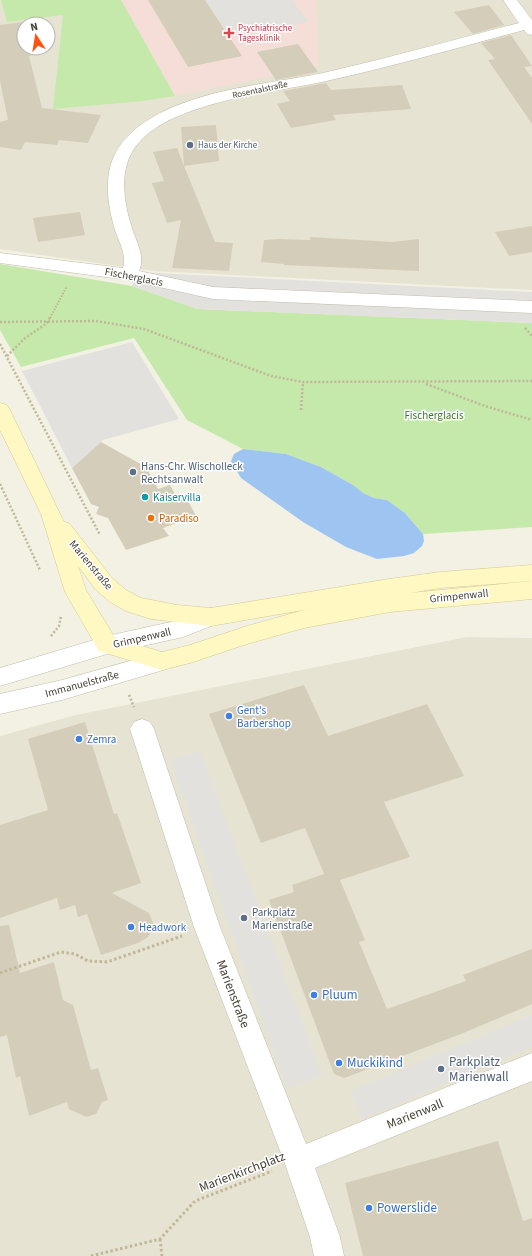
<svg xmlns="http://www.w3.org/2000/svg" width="532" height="1256" font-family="'Source Sans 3',sans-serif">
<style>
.residential{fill:#e7e3d2;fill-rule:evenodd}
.medical{fill:#f4ded7}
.green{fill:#c5e9ab}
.parking{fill:#e3e1dd}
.water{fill:#9ec5f2}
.building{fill:#d4cdb9}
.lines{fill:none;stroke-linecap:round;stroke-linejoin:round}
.street-casing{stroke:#c1bca9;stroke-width:1}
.secondary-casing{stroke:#d4cb92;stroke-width:1}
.path-far2{stroke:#c0b797;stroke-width:2;stroke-dasharray:1.5 1.5;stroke-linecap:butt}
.path-far1{stroke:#c0b797;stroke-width:2.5;stroke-dasharray:2 2;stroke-linecap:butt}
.path{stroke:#c0b797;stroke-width:3;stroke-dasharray:2.5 2.5;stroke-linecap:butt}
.street{fill:#fff;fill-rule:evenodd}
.secondary{fill:#fff8c2;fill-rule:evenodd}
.health-dot{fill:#e0444e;stroke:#fff;stroke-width:1.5}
.service-dot{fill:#5c6f8a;stroke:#fff;stroke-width:1.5}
.culture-dot{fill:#0f9aa8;stroke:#fff;stroke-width:1.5}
.food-dot{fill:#e8710a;stroke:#fff;stroke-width:1.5}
.shop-dot{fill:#3f7fe0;stroke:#fff;stroke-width:1.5}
.labels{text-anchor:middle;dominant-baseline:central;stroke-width:3;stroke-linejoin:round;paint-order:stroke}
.far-health-label{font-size:9px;fill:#be3a42;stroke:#fff;text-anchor:start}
.far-street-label{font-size:9px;fill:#454034;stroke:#fff}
.far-service-label{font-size:9px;fill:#4e5e75;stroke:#fff;text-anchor:start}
.street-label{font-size:11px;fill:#454034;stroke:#fff}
.park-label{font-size:11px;fill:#3a7826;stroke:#fff}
.service-label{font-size:11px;fill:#4e5e75;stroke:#fff;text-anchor:start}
.culture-label{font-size:11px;fill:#0d838f;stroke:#fff;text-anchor:start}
.food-label{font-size:11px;fill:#c56008;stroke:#fff;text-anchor:start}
.shop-label{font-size:11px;fill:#366cbe;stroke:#fff;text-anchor:start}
.near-street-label{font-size:13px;fill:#454034;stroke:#fff}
.near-shop-label{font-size:13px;fill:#366cbe;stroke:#fff;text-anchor:start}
.near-service-label{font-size:13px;fill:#4e5e75;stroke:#fff;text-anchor:start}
</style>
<rect width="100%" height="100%" fill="#f3f0e4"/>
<path class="residential" d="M 0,0 L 532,0 L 532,290 L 153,271 L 0,249 ZM 24,24 L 48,24 L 48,48 L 24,48 Z
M 467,637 L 532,638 L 532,1256 L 0,1256 L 0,736 L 76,715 Z"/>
<path class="medical" d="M 121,0 L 316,0 L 319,66 L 175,96 Z"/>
<path class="green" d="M 1,0 L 121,0 L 175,96 L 143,101 L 53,109 L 63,15 L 7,22 Z
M 0,264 L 132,286 L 198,309 L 532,323 L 532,527 L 423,534 L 405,513 L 387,500 L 374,498 L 362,493 L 353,485 L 321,467 L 286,454 L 243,449 L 187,420 L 134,338 L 21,367 L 0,330 Z"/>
<path class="parking" d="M 205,0 L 292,0 L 309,22 L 230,37 Z
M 138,272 L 532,292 L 532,323 L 198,309 L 132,286 Z
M 132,342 L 179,419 L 103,440 L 72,468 L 22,371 Z
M 200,751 L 322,1076 L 287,1089 L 170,760 Z
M 532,1015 L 532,1047 L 362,1119 L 350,1091 Z"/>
<path class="water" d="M 243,449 L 286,454 L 321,467 L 353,485 L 363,493 L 374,498 L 387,500 L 405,513 L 423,534 L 424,541 L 422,546 L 414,553 L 404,556 L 377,559 L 346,547 L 303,522 L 241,478 L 231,461 L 234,454 Z"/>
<path class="building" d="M 148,0 L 205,0 L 242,56 L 188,67 Z
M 489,5 L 504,25 L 473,34 L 454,12 Z
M 22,22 L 24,29 L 24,48 L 29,48 L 31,56 L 29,56 L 42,108 L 101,115 L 88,143 L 59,140 L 57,145 L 25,142 L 21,150 L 0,147 L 0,122 L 8,120 L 0,81 L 0,25 Z
M 511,35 L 532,66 L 524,67 L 532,78 L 532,124 L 488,60 L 495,59 L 481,43 Z
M 298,44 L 318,72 L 276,80 L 257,52 Z
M 326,83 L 331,90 L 402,85 L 411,109 L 333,115 L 336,120 L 291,128 L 277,104 L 290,101 L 283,91 Z
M 216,125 L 219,161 L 184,166 L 215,242 L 233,243 L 229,271 L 172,268 L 181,220 L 167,223 L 152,183 L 164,181 L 153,152 L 177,148 L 184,166 L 181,127 Z
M 80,212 L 85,235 L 38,242 L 33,218 Z
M 532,226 L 532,252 L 509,256 L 495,232 Z
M 310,237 L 393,242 L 419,239 L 419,271 L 284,265 L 284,264 L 261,262 L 264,240 L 278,239 L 310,240 Z
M 101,442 L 146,467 L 158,489 L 170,485 L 177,498 L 185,495 L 196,516 L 163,528 L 169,536 L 126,550 L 108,518 L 96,514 L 99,507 L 91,504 L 72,468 Z
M 304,685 L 328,736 L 427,704 L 464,776 L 384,802 L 410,857 L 340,880 L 365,940 L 359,942 L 387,1009 L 466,981 L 463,975 L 532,949 L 532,1004 L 461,1034 L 344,1078 L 334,1074 L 269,900 L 294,892 L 292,885 L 324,874 L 305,828 L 261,843 L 209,714 Z
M 85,722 L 114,814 L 117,813 L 141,883 L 112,893 L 149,913 L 154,925 L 148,937 L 138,943 L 101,955 L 87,914 L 78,917 L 75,905 L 60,910 L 57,898 L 0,918 L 0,825 L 48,810 L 28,739 Z
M 9,925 L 20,973 L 54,962 L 63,1000 L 73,1005 L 91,1070 L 98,1068 L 108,1100 L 102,1102 L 96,1114 L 86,1117 L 69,1109 L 67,1102 L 29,1116 L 20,1076 L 16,1078 L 7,1035 L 0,1037 L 0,926 Z
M 498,1141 L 523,1221 L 532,1218 L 532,1256 L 363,1256 L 345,1183 Z"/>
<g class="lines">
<defs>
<path id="street" d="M 503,0 L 517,0 L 532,20 L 532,35 L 527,34 L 524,30 C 457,48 390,67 322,82 C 276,91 230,96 186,113 C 166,120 141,134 131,154 C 120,175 124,202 131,225 C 135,240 146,255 139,271 L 213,287 L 532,301 L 532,313 L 213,299 L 128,280 L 0,263 L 0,253 L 123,268 C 127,256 120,244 116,233 C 108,208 103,178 115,154 C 127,131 150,117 173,107 C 221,87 273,83 323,73 C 389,58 454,40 519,23 Z
M 211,608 L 219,611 L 222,617 L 219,623 L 183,637 L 107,654 L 0,686 L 0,668 L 107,636 L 180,620 Z
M 162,652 L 170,654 L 173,661 L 170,668 L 62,700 L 0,714 L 0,694 L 62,680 Z
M 142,719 L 150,722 L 154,729 L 220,927 L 306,1144 L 532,1053 L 532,1081 L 315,1168 L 340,1237 L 344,1256 L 314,1256 L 310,1237 L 284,1161 L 194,927 L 130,729 L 134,722 Z"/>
<path id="secondary" d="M 0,403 L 7,405 L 10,410 L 64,522 L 69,523 L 112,578 L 126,590 L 141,598 L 177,605 L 211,608 L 389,579 L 440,572 L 532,565 L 532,581 L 440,588 L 410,593 L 532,581 L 532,599 L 390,612 L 304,628 L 247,644 L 190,663 L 162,670 L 99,651 L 65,592 L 41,514 L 0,430 ZM 78,566 L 96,590 L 110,602 L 126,611 L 151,619 L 211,626 L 321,607 L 304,610 L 247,626 L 190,645 L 162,652 L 115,638 L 86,590 Z"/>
</defs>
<use href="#street" class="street-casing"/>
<use href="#secondary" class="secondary-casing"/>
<path class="path-far2" d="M 50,318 L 67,286"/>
<path class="path-far1" d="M 0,322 L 96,321 L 144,329 L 271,376 L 303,382 L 532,381
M 525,328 L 532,336
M 0,344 L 100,535
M 7,356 L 24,339 L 47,323 L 50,317
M 426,384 L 485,406 L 532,420
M 301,410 L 303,382
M 0,484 L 40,570
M 51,636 L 59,626 L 61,616
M 129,695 L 134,707"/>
<path class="path" d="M 0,973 L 61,952 L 75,954 L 88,961 L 107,962 L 182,936
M 160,1239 L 162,1256
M 91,1256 L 160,1239 L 195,1201 L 272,1171"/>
<use href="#street" class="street"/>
<use href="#secondary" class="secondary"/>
</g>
<path class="health-dot" d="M227 27h4v4h4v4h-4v4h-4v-4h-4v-4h4z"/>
<g class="service-dot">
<circle cx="190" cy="145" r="4"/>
<circle cx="133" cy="472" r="4"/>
<circle cx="244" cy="918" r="4"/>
<circle cx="441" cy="1069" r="4"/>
</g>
<circle class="culture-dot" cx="145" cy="497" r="4"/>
<circle class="food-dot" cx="151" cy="518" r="4"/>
<g class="shop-dot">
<circle cx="229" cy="716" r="4"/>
<circle cx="79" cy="739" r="4"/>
<circle cx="131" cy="927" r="4"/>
<circle cx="314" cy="995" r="4"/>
<circle cx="339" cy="1063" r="4"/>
<circle cx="369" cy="1208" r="4"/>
</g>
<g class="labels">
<g class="far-health-label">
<text x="238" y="28">Psychiatrische<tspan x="238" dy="10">Tagesklinik</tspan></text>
</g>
<g class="far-street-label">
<text transform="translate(260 90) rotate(-12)">Rosentalstraße</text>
</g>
<g class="far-service-label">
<text x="198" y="145">Haus der Kirche</text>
</g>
<g class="street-label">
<text transform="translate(134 277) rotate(11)">Fischerglacis</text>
<text transform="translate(91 565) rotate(50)">Marienstraße</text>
<text transform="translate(459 596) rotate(-6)">Grimpenwall</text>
<text transform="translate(142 638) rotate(-13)">Grimpenwall</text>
<text transform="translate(82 684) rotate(-15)">Immanuelstraße</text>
</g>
<g class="park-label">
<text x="434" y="415">Fischerglacis</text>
</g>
<g class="service-label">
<text x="141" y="466">Hans-Chr. Wischolleck<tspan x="141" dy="13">Rechtsanwalt</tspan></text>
<text x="252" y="912">Parkplatz<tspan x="252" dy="13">Marienstraße</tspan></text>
</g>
<g class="culture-label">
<text x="153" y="497">Kaiservilla</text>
</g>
<g class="food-label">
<text x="159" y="518">Paradiso</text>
</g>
<g class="shop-label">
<text x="237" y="710">Gent's<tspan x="237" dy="13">Barbershop</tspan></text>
<text x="87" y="739">Zemra</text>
<text x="139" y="927">Headwork</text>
</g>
<g class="near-street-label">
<text transform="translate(233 994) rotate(69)">Marienstraße</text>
<text transform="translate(415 1114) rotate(-22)">Marienwall</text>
<text transform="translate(242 1172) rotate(-21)">Marienkirchplatz</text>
</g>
<g class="near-shop-label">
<text x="322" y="995">Pluum</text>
<text x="347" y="1063">Muckikind</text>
<text x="377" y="1208">Powerslide</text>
</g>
<g class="near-service-label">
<text x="449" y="1062">Parkplatz<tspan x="449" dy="15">Marienwall</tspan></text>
</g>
</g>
<g transform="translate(36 36) rotate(348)"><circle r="19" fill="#ffffff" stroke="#b5b3ae"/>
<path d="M0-3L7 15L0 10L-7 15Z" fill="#ff520f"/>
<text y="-6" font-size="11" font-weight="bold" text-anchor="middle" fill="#454034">N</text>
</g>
</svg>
